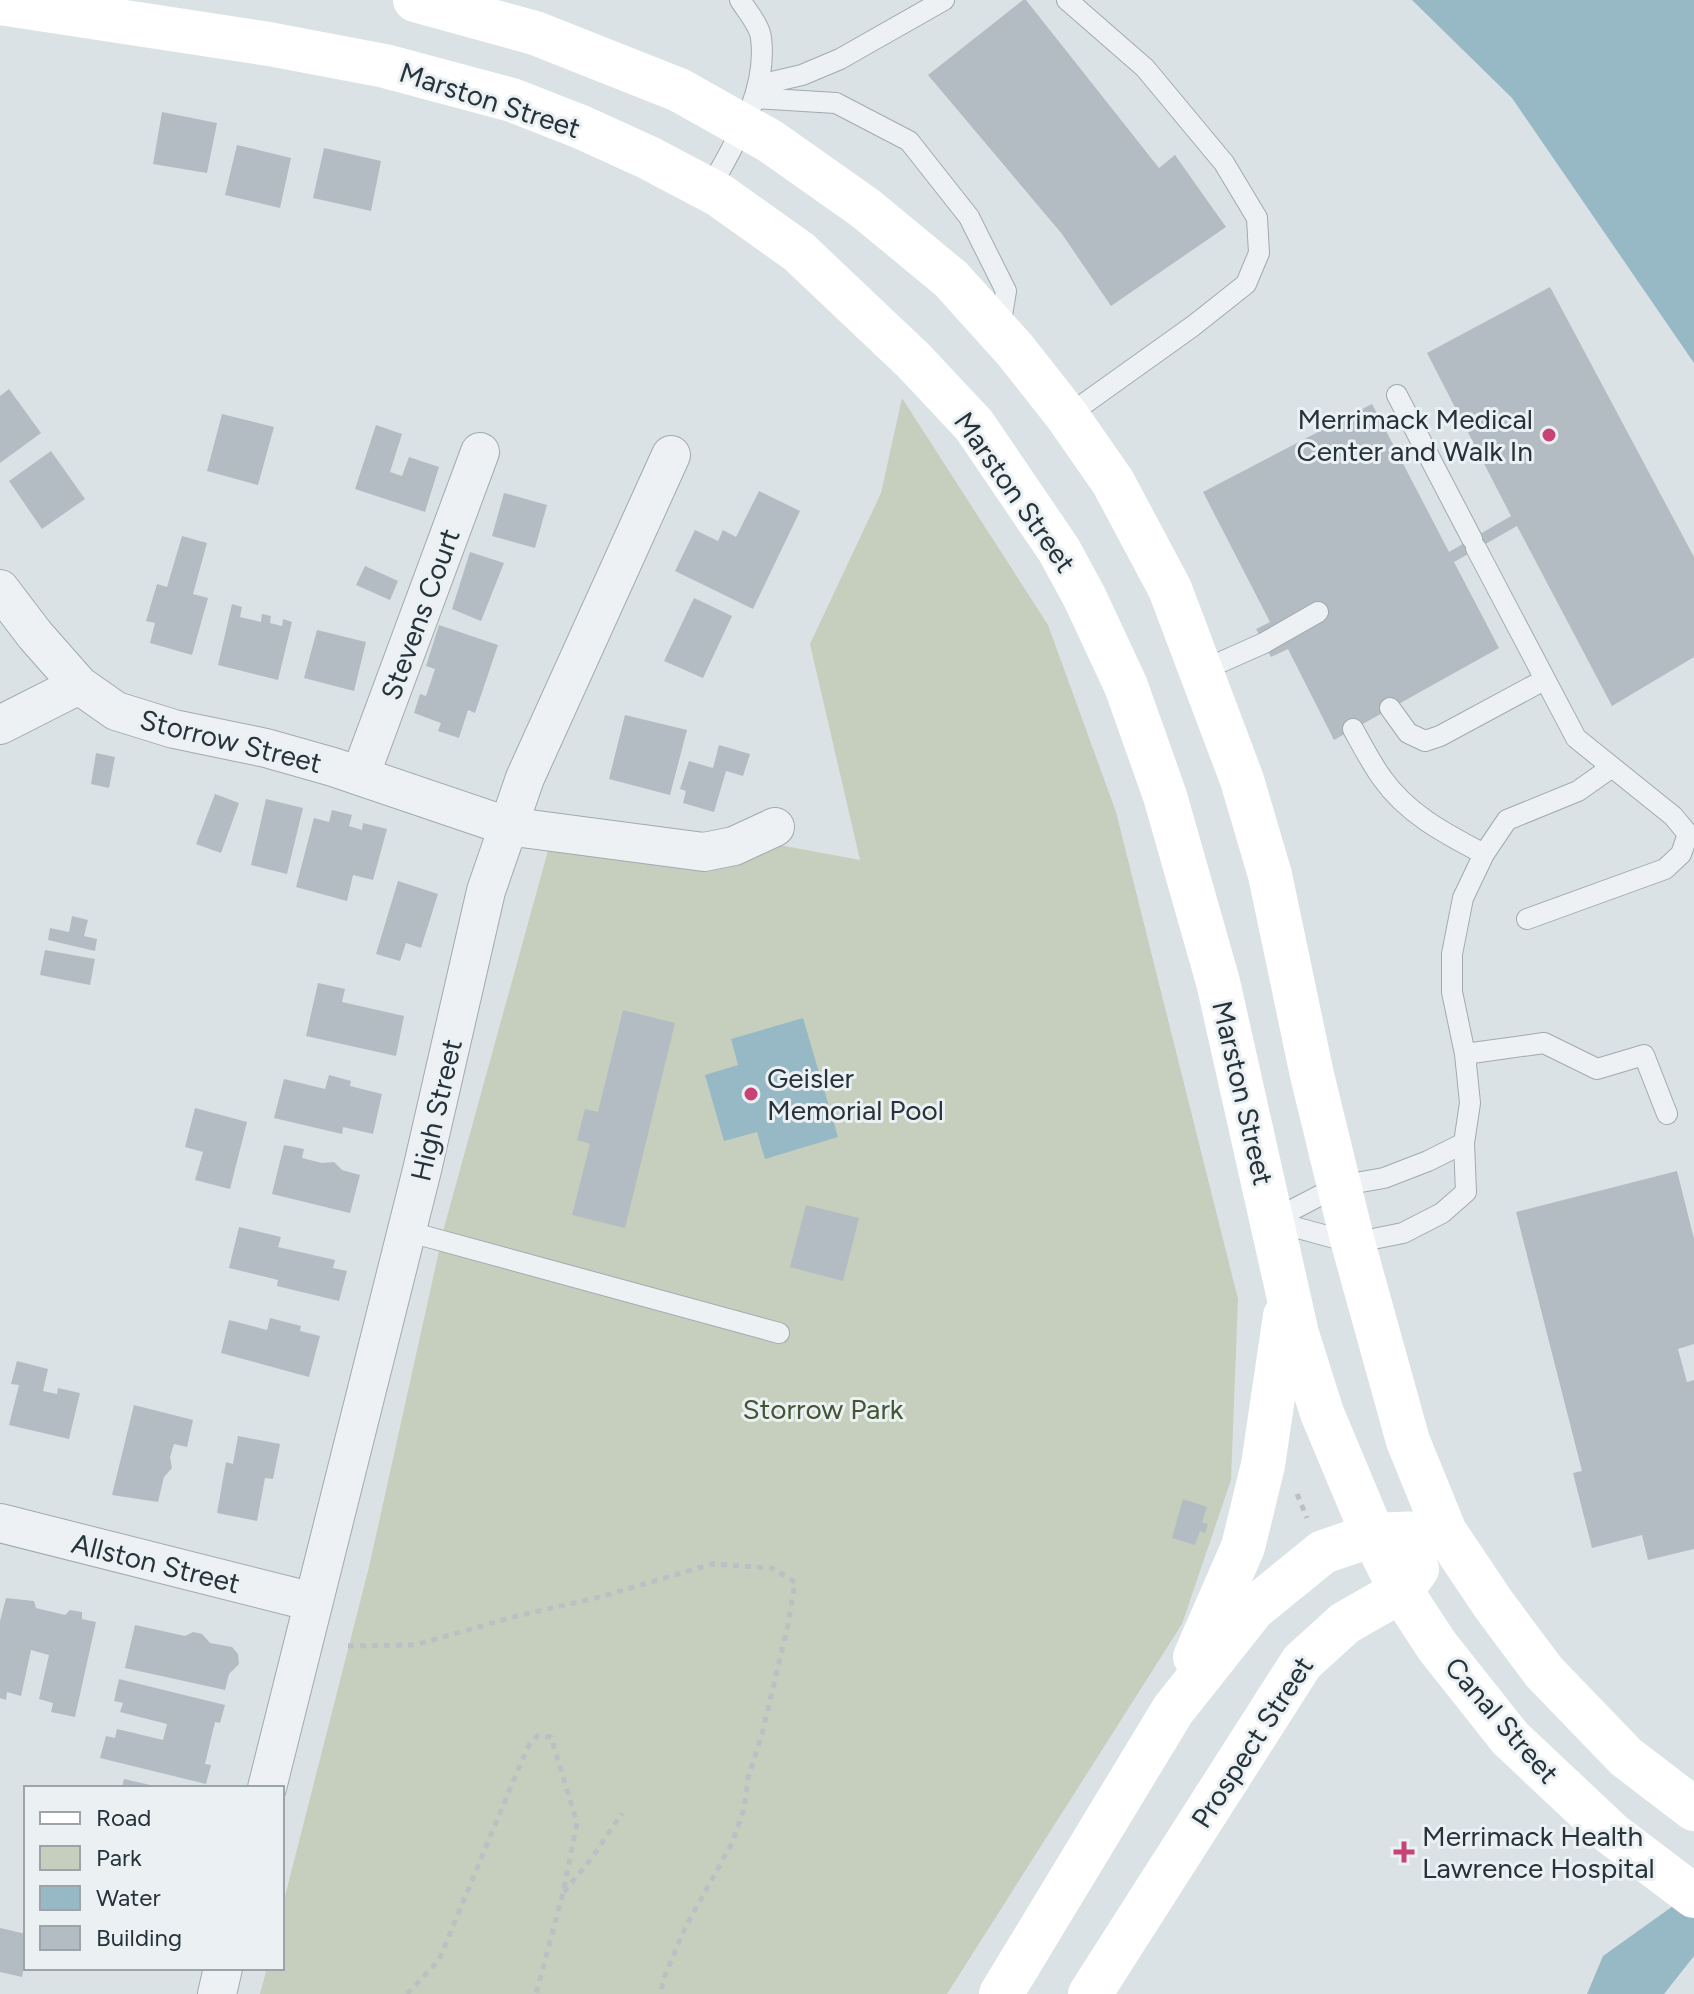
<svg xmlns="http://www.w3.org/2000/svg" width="1694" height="1994" font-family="Figtree,sans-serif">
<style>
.green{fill:#c6cfbd}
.water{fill:#97b8c5}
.building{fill:#b3bcc2}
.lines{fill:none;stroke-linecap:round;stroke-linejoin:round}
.lane-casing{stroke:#a1aaaf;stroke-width:22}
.street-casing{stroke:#a1aaaf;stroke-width:40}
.path{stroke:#bac0c4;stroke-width:5;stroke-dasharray:6 6;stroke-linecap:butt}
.lane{stroke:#eef1f4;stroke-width:20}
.street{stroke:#eef1f4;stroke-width:38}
.secondary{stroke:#fff;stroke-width:44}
.poi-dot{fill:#c94276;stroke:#ebf0f3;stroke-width:3}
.labels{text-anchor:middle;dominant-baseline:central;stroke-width:6;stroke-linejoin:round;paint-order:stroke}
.street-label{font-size:28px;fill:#26333b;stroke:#ebf0f3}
.poi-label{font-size:28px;fill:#26333b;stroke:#ebf0f3;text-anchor:start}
.park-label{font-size:28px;fill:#425634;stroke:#ebf0f3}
</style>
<rect width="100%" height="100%" fill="#dbe2e5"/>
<path class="green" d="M 902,398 L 1048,625 L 1116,812 L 1238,1299 L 1231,1480 L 1182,1624 L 947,1994 L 260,1994 L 267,1968 L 282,1968 L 282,1908 L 369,1567 L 445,1224 L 549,847 L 711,871 L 774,844 L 860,860 L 810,644 L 881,493 Z"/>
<path class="water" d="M 1412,0 L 1694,0 L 1694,363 L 1512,98 Z
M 803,1018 L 838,1137 L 765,1159 L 757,1132 L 724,1141 L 705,1075 L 738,1065 L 731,1039 Z
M 1694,1891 L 1694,1956 L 1664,1994 L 1587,1994 L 1603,1956 Z"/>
<path class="building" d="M 1023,0 L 1026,0 L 1159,168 L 1175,155 L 1226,227 L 1111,306 L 1062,234 L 928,75 Z
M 162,112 L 217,123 L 207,173 L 153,164 Z
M 237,145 L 291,158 L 280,208 L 225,195 Z
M 324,148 L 381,161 L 371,211 L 313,198 Z
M 1550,287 L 1694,557 L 1694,657 L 1612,706 L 1517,526 L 1454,562 L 1499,648 L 1334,740 L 1288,649 L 1271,657 L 1256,629 L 1270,622 L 1203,492 L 1372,404 L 1449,552 L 1511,516 L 1427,353 Z
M 9,389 L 41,433 L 0,463 L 0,396 Z
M 222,414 L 274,427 L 258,485 L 207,471 Z
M 376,425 L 402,434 L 390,472 L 402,476 L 409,457 L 439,467 L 425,512 L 355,489 Z
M 51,451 L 85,499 L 42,529 L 9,481 Z
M 759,491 L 800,511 L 753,609 L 675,571 L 695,530 L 718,541 L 723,530 L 736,537 Z
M 504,493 L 547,505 L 535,548 L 492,536 Z
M 182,536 L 207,543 L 193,594 L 208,598 L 192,655 L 150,643 L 155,623 L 146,621 L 157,584 L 167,587 Z
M 470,552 L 504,563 L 481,621 L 452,609 Z
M 365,566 L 398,581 L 390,600 L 356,585 Z
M 694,598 L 732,616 L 703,678 L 664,661 Z
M 232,604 L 242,607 L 240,617 L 261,622 L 262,614 L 271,616 L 270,623 L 282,626 L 283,619 L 292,622 L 278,680 L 218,665 Z
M 439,625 L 498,645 L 475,713 L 468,710 L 459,738 L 438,731 L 441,723 L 414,713 L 420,694 L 426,696 L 435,669 L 426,666 Z
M 317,630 L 366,642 L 354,691 L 304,678 Z
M 625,715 L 687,730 L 670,795 L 609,779 Z
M 719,745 L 750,754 L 743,776 L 726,771 L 714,812 L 683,803 L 686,791 L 680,789 L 689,761 L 713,768 Z
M 96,753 L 115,757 L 109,788 L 91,784 Z
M 215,794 L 239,803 L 221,853 L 196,844 Z
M 266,799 L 303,808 L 287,874 L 251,865 Z
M 332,810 L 352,815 L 349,826 L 362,830 L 363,823 L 387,829 L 373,880 L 353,875 L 347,901 L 296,887 L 314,818 L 329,822 Z
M 398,881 L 438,894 L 421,948 L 406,943 L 400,961 L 376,954 Z
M 72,916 L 88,920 L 84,936 L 97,939 L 95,951 L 48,940 L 50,928 L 69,932 Z
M 45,950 L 95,959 L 90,985 L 40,975 Z
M 318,983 L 345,989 L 342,1002 L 404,1016 L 396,1056 L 306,1036 Z
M 623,1010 L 675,1023 L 625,1228 L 572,1215 L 590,1144 L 577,1140 L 585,1109 L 598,1112 Z
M 329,1075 L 351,1081 L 350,1086 L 382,1094 L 373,1134 L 343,1127 L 342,1134 L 274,1118 L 284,1079 L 325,1089 Z
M 195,1108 L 247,1122 L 230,1189 L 195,1180 L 203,1152 L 185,1147 Z
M 284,1145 L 304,1149 L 302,1158 L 322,1163 L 334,1162 L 342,1170 L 360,1175 L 350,1213 L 272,1194 Z
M 1677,1171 L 1694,1239 L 1694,1344 L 1678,1349 L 1687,1382 L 1694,1380 L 1694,1549 L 1648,1560 L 1642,1535 L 1592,1548 L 1573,1473 L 1582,1471 L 1516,1212 Z
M 806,1205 L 859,1218 L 843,1281 L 790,1267 Z
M 239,1227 L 281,1237 L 278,1247 L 335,1260 L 333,1268 L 347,1271 L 339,1301 L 277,1286 L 278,1280 L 229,1268 Z
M 270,1318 L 301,1326 L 300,1331 L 320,1336 L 309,1377 L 221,1353 L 229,1320 L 267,1330 Z
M 17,1361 L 48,1369 L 43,1391 L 57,1394 L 58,1388 L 80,1393 L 69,1439 L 9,1425 L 19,1385 L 11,1384 Z
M 134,1405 L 193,1420 L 187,1447 L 174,1444 L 170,1457 L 172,1468 L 164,1477 L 158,1502 L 112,1495 Z
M 238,1436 L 280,1444 L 273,1479 L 265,1478 L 257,1521 L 217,1513 L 226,1462 L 233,1464 Z
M 1183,1499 L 1207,1507 L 1202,1522 L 1208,1524 L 1205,1533 L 1200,1531 L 1195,1545 L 1172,1538 Z
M 6,1598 L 34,1601 L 36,1608 L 65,1615 L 70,1610 L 82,1612 L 82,1619 L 96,1622 L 75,1717 L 51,1712 L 53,1703 L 39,1699 L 49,1655 L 31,1650 L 21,1696 L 7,1692 L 6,1700 L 0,1698 L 0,1621 Z
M 135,1625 L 185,1636 L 193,1632 L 202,1634 L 210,1643 L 232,1647 L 238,1654 L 239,1664 L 229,1674 L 225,1690 L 125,1668 Z
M 119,1679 L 225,1705 L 220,1723 L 215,1722 L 205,1764 L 211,1765 L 206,1784 L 100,1758 L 106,1736 L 115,1738 L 117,1729 L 163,1740 L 167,1724 L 120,1712 L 123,1703 L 114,1701 Z
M 124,1779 L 159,1787 L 159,1788 L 122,1788 Z
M 0,1928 L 26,1934 L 26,1956 L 22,1977 L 0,1972 Z"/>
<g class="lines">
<defs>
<path id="lane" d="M 1067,0 L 1145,68 L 1224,163 L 1257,218 L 1259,253 L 1246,284 L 1193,326 L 1067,416
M 759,85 L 802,75 L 840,59 L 944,0
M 754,98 L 836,103 L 909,141 L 969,217 L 1006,291 L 1000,328
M 709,190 C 734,144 768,93 761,38 C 760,26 747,11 740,0
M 1397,395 L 1472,539
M 1476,548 L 1576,738 L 1673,816 L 1688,834 L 1681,854 L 1665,869 L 1527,919
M 1201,671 L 1264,643 L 1318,612
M 1390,708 L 1408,733 L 1425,741 L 1440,736 L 1544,680
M 1353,729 C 1362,745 1371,763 1382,778 C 1407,814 1446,834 1484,854
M 1465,1054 L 1544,1043 L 1597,1069 L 1644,1055 L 1667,1114
M 1271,1221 L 1338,1186 L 1384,1178 L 1428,1161 L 1464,1143
M 1272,1221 L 1353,1243 L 1403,1233 L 1442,1213 L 1466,1192 L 1464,1143 L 1470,1103 L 1465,1054 L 1452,992 L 1452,954 L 1463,898 L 1484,854 L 1507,820 L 1578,791 L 1612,767
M 406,1231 L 779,1333"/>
<path id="street" d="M 0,589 L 35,635 L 79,685 L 116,711 L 174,729 L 266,748 L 333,767 L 507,826 L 704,852 L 734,846 L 775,827
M 0,725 L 79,685
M 360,776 L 480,452
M 0,1523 L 313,1602
M 267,1788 L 422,1170 L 486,891 L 525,778 L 671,455
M 217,1994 L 223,1968"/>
</defs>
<use href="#lane" class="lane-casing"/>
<use href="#street" class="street-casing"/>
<path class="path" d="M 1297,1494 L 1307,1518
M 348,1646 L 415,1645 L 517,1616 L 600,1597 L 712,1564 L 772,1568 L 795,1582 L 788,1625 L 762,1734 L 748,1778 L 744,1809 L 732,1843 L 686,1926 L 665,1975 L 660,1994
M 564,1892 L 591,1859 L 622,1813
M 407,1994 L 439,1960 L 517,1772 L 529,1745 L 537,1736 L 551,1737 L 577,1823 L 563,1893 L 536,1994"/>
<use href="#lane" class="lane"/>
<use href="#street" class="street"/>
<path class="secondary" d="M 415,0 L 535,33 L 679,90 L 770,141 L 865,208 L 951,279 L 1015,350 L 1067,416 L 1113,482 L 1170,589 L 1242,780 L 1270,875 L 1312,1075 L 1353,1243 L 1408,1441 L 1445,1532 L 1494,1605 L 1544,1672 L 1626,1757 L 1694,1809
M 0,3 L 269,44 L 385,66 L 512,100 L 581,127 L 649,158 L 719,195 L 799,252 L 914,361 L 974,425 L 1059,550 L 1085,598 L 1126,686 L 1165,796 L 1218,982 L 1297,1334 L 1322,1413 L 1373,1535 L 1401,1591 L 1437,1646 L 1510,1738 L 1612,1834 L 1694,1896
M 1195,1657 L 1243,1547 L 1263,1465 L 1285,1316
M 1001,1994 L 1173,1710 L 1253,1609 L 1323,1552 L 1373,1535 L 1445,1532
M 1090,1994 L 1302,1662 L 1345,1623 L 1401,1591 L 1417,1569"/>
</g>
<g class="poi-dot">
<circle cx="1549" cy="435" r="8"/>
<circle cx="751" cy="1094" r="8"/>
<path d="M1400 1840h8v8h8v8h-8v8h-8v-8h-8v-8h8z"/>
</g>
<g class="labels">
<g class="street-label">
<text transform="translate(490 100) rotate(18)">Marston Street</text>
<text transform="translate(1015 492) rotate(55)">Marston Street</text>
<text transform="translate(420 614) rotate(-70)">Stevens Court</text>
<text transform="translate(231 741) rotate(14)">Storrow Street</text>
<text transform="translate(1243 1093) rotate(77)">Marston Street</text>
<text transform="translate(436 1110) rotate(-77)">High Street</text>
<text transform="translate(156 1563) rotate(14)">Allston Street</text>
<text transform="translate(1502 1720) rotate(49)">Canal Street</text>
<text transform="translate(1252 1742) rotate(-57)">Prospect Street</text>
</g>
<g class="poi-label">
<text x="1533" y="419" text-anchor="end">Merrimack Medical<tspan x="1533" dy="32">Center and Walk In</tspan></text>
<text x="767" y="1078">Geisler<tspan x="767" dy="32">Memorial Pool</tspan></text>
<text x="1422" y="1836">Merrimack Health<tspan x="1422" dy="32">Lawrence Hospital</tspan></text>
</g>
<g class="park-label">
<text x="823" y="1409">Storrow Park</text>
</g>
</g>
<rect x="24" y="1786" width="260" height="184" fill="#ebf0f3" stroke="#9ca4a9" stroke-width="2"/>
<rect x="40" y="1812" width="40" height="12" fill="#ffffff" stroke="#9ca4a9" stroke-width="2"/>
<text x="96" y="1826" font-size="24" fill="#26333b">Road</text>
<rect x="40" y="1846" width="40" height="24" fill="#c6cfbd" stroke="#9ca4a9" stroke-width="2"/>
<text x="96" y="1866" font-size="24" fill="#26333b">Park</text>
<rect x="40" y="1886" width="40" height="24" fill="#97b8c5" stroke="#9ca4a9" stroke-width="2"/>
<text x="96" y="1906" font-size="24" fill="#26333b">Water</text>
<rect x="40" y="1926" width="40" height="24" fill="#b3bcc2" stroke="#9ca4a9" stroke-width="2"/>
<text x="96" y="1946" font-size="24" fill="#26333b">Building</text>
</svg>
